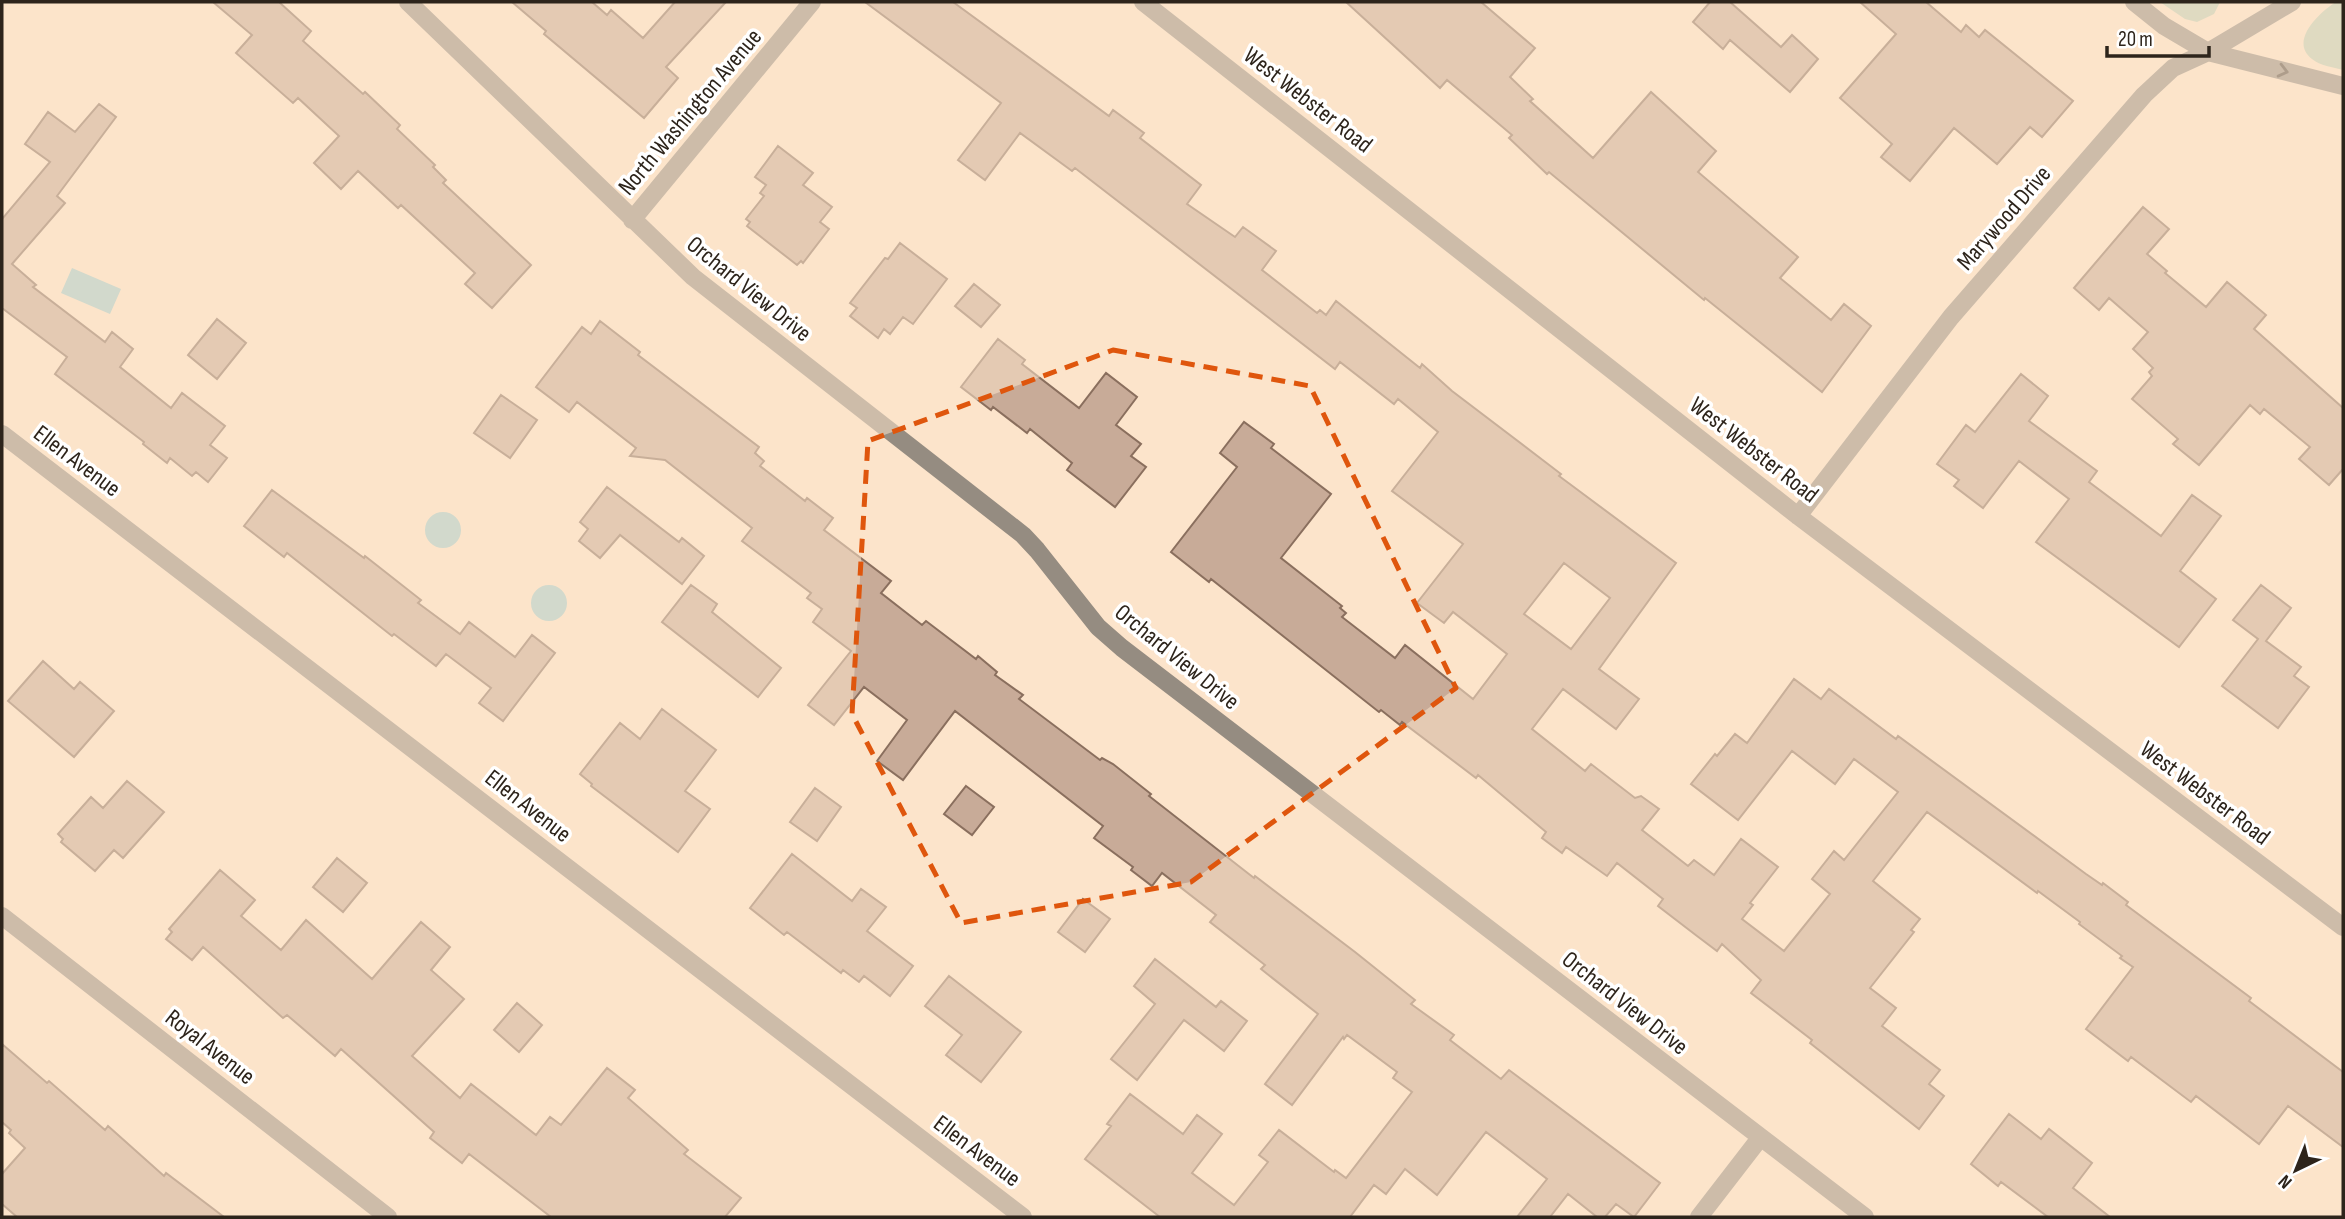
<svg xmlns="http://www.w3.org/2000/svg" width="2345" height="1219" font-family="'Sofia Sans Condensed',sans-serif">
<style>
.green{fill:#bdceb5}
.water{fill:#9fccce}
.building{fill:#c8ab98;stroke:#8a6f5e;stroke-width:2;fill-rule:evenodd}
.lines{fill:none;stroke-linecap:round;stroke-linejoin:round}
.street{stroke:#958c81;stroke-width:18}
.oneway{stroke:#51483f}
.marked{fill:none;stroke:#df560d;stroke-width:5;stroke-dasharray:14 9;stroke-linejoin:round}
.labels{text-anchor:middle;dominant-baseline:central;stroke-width:7;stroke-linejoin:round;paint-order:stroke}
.street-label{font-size:24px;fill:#2d241b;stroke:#fff}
</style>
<rect width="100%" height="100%" fill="#fce4cb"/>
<path class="green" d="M 2160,2 L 2220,2 L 2214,14 L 2197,22 L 2185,19 Z
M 2336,2 L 2343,2 L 2343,70 C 2333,67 2320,66 2312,59 C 2288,41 2321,11 2336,2 Z"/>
<path class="water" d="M 72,268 L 121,289 L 110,314 L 61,293 Z
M425 530a18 18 0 1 1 36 0a18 18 0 1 1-36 0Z
M531 603a18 18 0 1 1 36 0a18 18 0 1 1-36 0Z"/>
<path class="building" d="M 213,2 L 279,2 L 311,31 L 303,41 L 363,94 L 365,92 L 400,125 L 397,129 L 435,165 L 433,167 L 446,180 L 443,183 L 531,265 L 492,308 L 465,284 L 475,273 L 401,205 L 398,208 L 358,171 L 341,189 L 314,163 L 339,136 L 298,98 L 293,103 L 236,53 L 252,35 Z
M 512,2 L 592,2 L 607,15 L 611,10 L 643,38 L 675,2 L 726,2 L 666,67 L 678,78 L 644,118 L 544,34 L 546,31 Z
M 865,2 L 953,2 L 1109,116 L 1113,110 L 1144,133 L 1140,138 L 1201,185 L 1187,204 L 1235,237 L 1243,227 L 1276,251 L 1262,270 L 1317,313 L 1320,310 L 1326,315 L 1336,301 L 1420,368 L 1422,364 L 1452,391 L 1561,474 L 1559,476 L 1676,563 L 1599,669 L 1639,699 L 1616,729 L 1563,689 L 1532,729 L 1585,771 L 1591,764 L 1635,798 L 1641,796 L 1659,809 L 1642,830 L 1688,866 L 1694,860 L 1714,875 L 1741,839 L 1778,867 L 1750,903 L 1753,905 L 1742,919 L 1784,951 L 1830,894 L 1812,879 L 1834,851 L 1844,860 L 1898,792 L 1854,759 L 1835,784 L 1792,751 L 1738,820 L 1691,784 L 1715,754 L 1717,756 L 1735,734 L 1747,743 L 1794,679 L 1821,699 L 1829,689 L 1896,739 L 1898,736 L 2086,874 L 2102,885 L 2103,883 L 2128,902 L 2126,905 L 2251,998 L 2249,1001 L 2343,1072 L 2343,1147 L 2288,1106 L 2259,1144 L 2196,1096 L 2191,1102 L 2131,1057 L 2128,1061 L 2086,1029 L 2133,967 L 2120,958 L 2122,956 L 2079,924 L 2080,922 L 2038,891 L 2037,893 L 1927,812 L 1873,881 L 1920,919 L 1911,930 L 1914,932 L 1870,988 L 1896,1008 L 1882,1026 L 1940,1070 L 1929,1084 L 1944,1096 L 1919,1129 L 1810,1043 L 1812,1040 L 1751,993 L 1761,980 L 1722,944 L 1717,951 L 1697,936 L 1658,906 L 1663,899 L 1617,863 L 1607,876 L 1566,847 L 1562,853 L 1542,838 L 1546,832 L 1478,775 L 1476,778 L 1402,722 L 1400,725 L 1381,710 L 1379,712 L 1211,579 L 1209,582 L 1171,552 L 1237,467 L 1220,453 L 1244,422 L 1274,444 L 1271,448 L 1331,494 L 1281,558 L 1342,606 L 1340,608 L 1346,613 L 1342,617 L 1395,658 L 1405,645 L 1473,699 L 1507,654 L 1453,612 L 1444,623 L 1417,603 L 1463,544 L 1392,491 L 1438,432 L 1398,399 L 1394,404 L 1340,362 L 1335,369 L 1075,168 L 1072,171 L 1020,133 L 985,180 L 958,160 L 1001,103 ZM 1564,563 L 1610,598 L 1571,649 L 1524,614 Z
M 1346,2 L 1481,2 L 1535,48 L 1510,77 L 1533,99 L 1530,101 L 1593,158 L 1651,92 L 1716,151 L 1698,172 L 1798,257 L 1780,278 L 1831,320 L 1844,304 L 1871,326 L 1822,392 L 1705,298 L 1704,300 L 1549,172 L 1547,174 L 1509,138 L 1512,135 L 1447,80 L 1440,88 Z
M 1710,2 L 1730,2 L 1781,47 L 1792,35 L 1818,59 L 1790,92 L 1730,40 L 1723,49 L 1693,22 Z
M 1860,2 L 1926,2 L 1961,32 L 1966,25 L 1979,37 L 1985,30 L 2073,101 L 2042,137 L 2030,127 L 1997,164 L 1954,128 L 1910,181 L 1881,157 L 1892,144 L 1840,98 L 1896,34 Z
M 99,104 L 116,117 L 57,196 L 65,203 L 12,264 L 36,285 L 33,287 L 105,342 L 112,332 L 133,349 L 120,367 L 171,408 L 182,393 L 225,426 L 210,445 L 227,458 L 208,482 L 196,472 L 192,476 L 170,458 L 167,463 L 143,444 L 144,442 L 55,374 L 67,357 L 2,308 L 2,219 L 50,162 L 25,144 L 48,112 L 75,132 Z
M 778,146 L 813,173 L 803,185 L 832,207 L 820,222 L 829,229 L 803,263 L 801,261 L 797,265 L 747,226 L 750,222 L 746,219 L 764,196 L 760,193 L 766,185 L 755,177 Z
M 2143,207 L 2169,229 L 2147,254 L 2167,271 L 2165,273 L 2206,307 L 2227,282 L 2266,315 L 2254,329 L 2343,408 L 2343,469 L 2329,485 L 2299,459 L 2310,447 L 2264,409 L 2260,414 L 2250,405 L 2199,465 L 2173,444 L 2178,439 L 2132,399 L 2152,376 L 2149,372 L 2153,368 L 2133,349 L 2148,332 L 2109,298 L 2099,310 L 2074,288 Z
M 900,243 L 947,279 L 913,324 L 903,317 L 890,334 L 884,329 L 878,338 L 850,316 L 857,308 L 850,303 L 885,258 L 888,259 Z
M 974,284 L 1000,305 L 981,327 L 955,306 Z
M 217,319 L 246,343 L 217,379 L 188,355 Z
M 600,321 L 640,352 L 638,355 L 759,447 L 755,453 L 764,461 L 760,466 L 805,501 L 807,498 L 833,518 L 824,530 L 891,581 L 881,593 L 922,625 L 926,621 L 976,659 L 978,656 L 997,672 L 995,675 L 1023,695 L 1019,699 L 1100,760 L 1102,758 L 1113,764 L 1151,794 L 1149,796 L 1254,878 L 1255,876 L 1355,952 L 1415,1000 L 1411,1004 L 1454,1035 L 1450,1040 L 1501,1079 L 1509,1070 L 1660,1183 L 1634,1217 L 1616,1204 L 1605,1217 L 1597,1217 L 1568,1194 L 1550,1217 L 1517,1217 L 1547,1179 L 1486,1132 L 1437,1195 L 1405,1169 L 1386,1194 L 1374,1185 L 1350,1217 L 1160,1217 L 1085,1159 L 1111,1126 L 1107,1124 L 1130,1094 L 1183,1134 L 1197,1115 L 1222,1134 L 1192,1173 L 1234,1205 L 1268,1162 L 1259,1155 L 1279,1130 L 1334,1172 L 1335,1170 L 1346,1178 L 1412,1092 L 1393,1078 L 1397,1072 L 1347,1035 L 1344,1039 L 1343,1037 L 1292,1105 L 1265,1084 L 1318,1014 L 1261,969 L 1265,965 L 1210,922 L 1216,915 L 1162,873 L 1152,886 L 1131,870 L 1133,867 L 1094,838 L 1103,826 L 955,711 L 903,780 L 877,761 L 907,720 L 864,687 L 834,725 L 808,705 L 851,651 L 813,622 L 822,609 L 807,598 L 811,593 L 742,541 L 752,528 L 665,460 L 630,456 L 636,448 L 577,402 L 569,412 L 536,387 L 582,327 L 591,334 Z
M 998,339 L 1025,360 L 1022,364 L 1079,408 L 1106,373 L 1137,397 L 1116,425 L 1141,444 L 1131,456 L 1146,467 L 1115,507 L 1067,470 L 1072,463 L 1030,429 L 1027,433 L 993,407 L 991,410 L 961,387 Z
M 2021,374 L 2048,396 L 2029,421 L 2097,471 L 2089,482 L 2161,536 L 2192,495 L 2221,516 L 2180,571 L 2216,599 L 2179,647 L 2036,542 L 2069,499 L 2019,461 L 1983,508 L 1954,486 L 1959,480 L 1937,464 L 1966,425 L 1975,432 Z
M 501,395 L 537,420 L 510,458 L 474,433 Z
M 607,487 L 679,542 L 682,538 L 704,556 L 682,584 L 620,535 L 600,558 L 579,541 L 588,529 L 580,522 Z
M 272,490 L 364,558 L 365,556 L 421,600 L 418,603 L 460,634 L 469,622 L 515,657 L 532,635 L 555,653 L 503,721 L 479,703 L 491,688 L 446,654 L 436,666 L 394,634 L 392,636 L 287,553 L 284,557 L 244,526 Z
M 691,585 L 717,604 L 712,612 L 781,668 L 758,697 L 662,622 Z
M 2261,585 L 2291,608 L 2266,641 L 2301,667 L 2294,676 L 2309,687 L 2278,728 L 2222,686 L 2258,639 L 2233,620 Z
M 43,661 L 74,689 L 80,682 L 114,711 L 74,757 L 8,701 Z
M 662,709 L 716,750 L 685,791 L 710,809 L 678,852 L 591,786 L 592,784 L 580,774 L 620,723 L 640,739 Z
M 127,781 L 164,812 L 123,858 L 114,850 L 95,871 L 61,842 L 63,839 L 58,834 L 91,797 L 103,808 Z
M 966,786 L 994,807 L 972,835 L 944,814 Z
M 815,788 L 841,807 L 817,841 L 790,822 Z
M 792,854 L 852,901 L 861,889 L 886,907 L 867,931 L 913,966 L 890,996 L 864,976 L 859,982 L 843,970 L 841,973 L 787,932 L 784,935 L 750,908 Z
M 337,858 L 367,883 L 343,912 L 313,887 Z
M 220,870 L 255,900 L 241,916 L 281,950 L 306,920 L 372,979 L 421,922 L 450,947 L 431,970 L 464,999 L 412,1056 L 460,1098 L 471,1084 L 536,1135 L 550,1117 L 561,1125 L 607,1068 L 635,1090 L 628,1098 L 688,1150 L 684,1154 L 741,1198 L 725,1217 L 551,1217 L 469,1154 L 462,1163 L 430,1138 L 434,1132 L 341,1049 L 335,1056 L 287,1015 L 283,1018 L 203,947 L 192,960 L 166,939 L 172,932 L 169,929 Z
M 1083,899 L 1110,919 L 1085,952 L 1058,932 Z
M 1155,959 L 1216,1007 L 1221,1001 L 1247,1021 L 1224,1051 L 1184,1020 L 1137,1080 L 1111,1059 L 1155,1004 L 1134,986 Z
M 949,976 L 1021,1032 L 981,1082 L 946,1055 L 962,1035 L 925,1006 Z
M 517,1003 L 542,1025 L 519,1052 L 494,1030 Z
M 2,1044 L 47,1083 L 49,1081 L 105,1130 L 108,1126 L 164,1176 L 166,1173 L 224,1217 L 17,1217 L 2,1204 L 2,1174 L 25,1148 L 9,1133 L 11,1130 L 2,1122 Z
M 2009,1114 L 2041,1139 L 2049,1129 L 2092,1163 L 2073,1188 L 2110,1217 L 2048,1217 L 2001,1182 L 1998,1186 L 1971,1164 Z"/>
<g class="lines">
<path class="street" d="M 408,2 L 693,277 L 1023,535 L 1037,550 L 1098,627 L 1122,648 L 1865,1217
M 1143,2 L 1798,516 L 2343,927
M 2134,2 L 2164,26 L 2208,52 L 2343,86
M 632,220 L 812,2
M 2,434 L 1023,1217
M 1798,516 L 1951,317 L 2144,95 L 2173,68 L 2208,52 L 2292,2
M 2,916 L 388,1217
M 1699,1217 L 1760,1138"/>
</g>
<defs><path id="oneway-chevron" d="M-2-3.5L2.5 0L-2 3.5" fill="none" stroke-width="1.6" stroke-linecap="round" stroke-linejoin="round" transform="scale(1.75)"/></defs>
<use class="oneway" href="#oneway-chevron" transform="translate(2283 71) rotate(14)"/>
<path d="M0 0H2345V1219H0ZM 1113,350 L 1310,386 L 1456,688 L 1191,882 L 961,923 L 852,714 L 868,441 Z" fill="#fce4cb" fill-opacity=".55" fill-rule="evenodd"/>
<path class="marked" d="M 1113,350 L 1310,386 L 1456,688 L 1191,882 L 961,923 L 852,714 L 868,441 Z"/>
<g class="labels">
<g class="street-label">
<text transform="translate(1308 100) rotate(38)">West Webster Road</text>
<text transform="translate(690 112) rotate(-50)">North Washington Avenue</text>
<text transform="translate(2004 218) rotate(-49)">Marywood Drive</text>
<text transform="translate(749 289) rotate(39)">Orchard View Drive</text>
<text transform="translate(1754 450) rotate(38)">West Webster Road</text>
<text transform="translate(77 461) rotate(37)">Ellen Avenue</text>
<text transform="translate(1177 657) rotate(39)">Orchard View Drive</text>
<text transform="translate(2205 793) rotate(37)">West Webster Road</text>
<text transform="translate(528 806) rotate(38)">Ellen Avenue</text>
<text transform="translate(1625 1003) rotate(38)">Orchard View Drive</text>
<text transform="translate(210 1047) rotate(38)">Royal Avenue</text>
<text transform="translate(977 1151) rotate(37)">Ellen Avenue</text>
</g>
</g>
<rect width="2345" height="1219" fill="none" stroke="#2d241b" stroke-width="7"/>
<g transform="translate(2296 1170) rotate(223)" stroke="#ffffff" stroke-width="5" paint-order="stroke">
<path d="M0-5L12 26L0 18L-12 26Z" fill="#2d241b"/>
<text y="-10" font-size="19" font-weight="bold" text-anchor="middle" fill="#2d241b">N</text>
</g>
<path d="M2107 46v10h102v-10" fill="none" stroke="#2d241b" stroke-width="3.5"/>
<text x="2118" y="46" font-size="21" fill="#2d241b" stroke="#ffffff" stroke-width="5" paint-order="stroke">20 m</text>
</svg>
